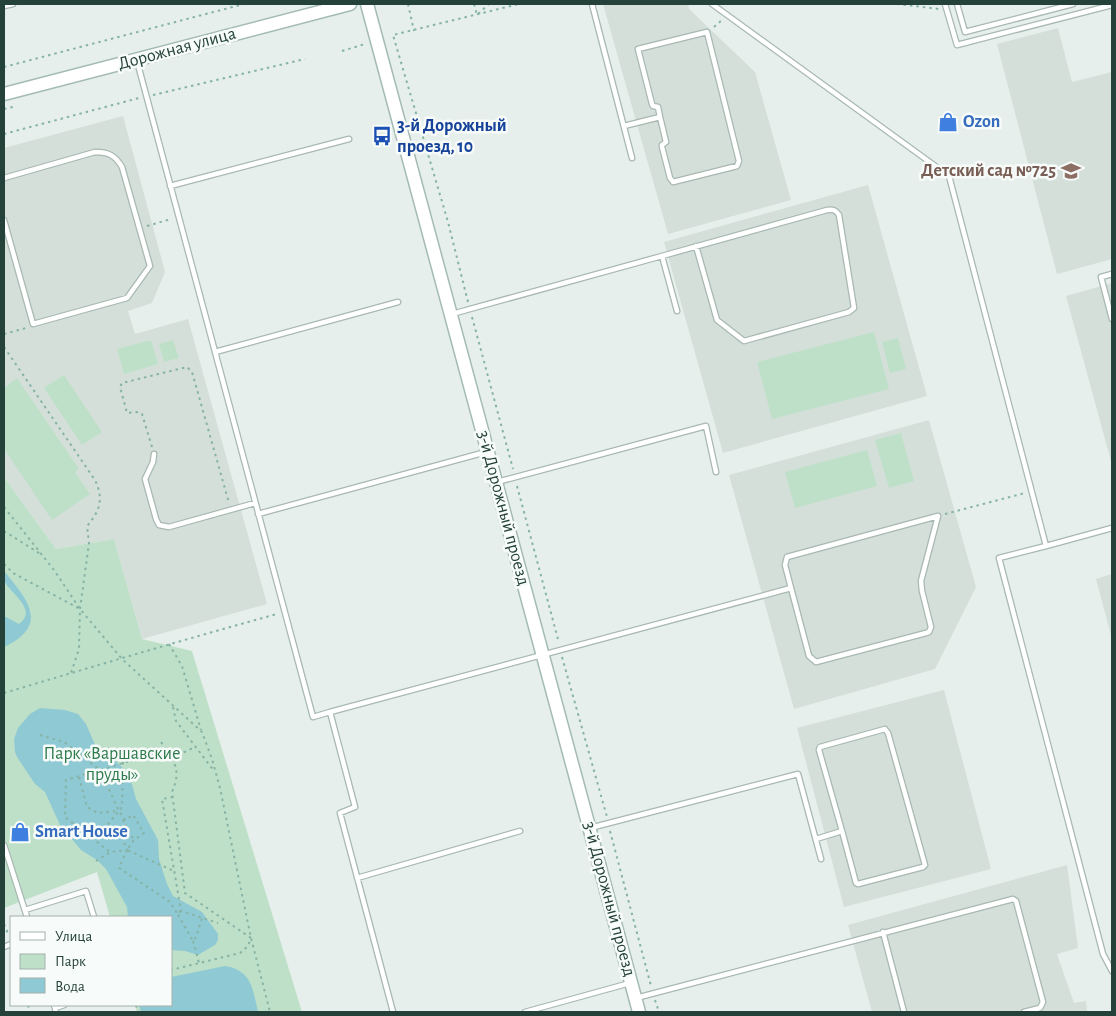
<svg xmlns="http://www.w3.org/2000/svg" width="1116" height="1016" font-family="'Alegreya Sans',sans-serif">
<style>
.built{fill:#d4dfda}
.green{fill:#bfe0c8}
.water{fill:#8ec9d4}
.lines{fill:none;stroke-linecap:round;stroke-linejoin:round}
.lane-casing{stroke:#a8b8b2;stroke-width:7}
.secondary-casing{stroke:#a4bbb3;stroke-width:15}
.path{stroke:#86b3a5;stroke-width:2;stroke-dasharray:2.5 4;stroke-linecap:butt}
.lane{stroke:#fff;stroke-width:4.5}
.secondary{stroke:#fff;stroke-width:12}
.labels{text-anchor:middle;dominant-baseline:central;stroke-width:5;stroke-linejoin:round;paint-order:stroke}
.street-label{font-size:18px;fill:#24423a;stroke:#f7fbf9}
.shop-label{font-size:18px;font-weight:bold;fill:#366cbe;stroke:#f7fbf9;text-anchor:start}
.transit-label{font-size:18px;font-weight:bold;fill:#164399;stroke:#f7fbf9;text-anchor:start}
.education-label{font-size:18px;font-weight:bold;fill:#785e54;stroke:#f7fbf9;text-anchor:end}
.park-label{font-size:18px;fill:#2d7a4b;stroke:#f7fbf9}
</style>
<rect width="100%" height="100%" fill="#e6efeb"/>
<path class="built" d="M 603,4 L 688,4 L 689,9 L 755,72 L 791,200 L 668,234 Z
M 1058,28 L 1072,82 L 1112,72 L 1112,259 L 1057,274 L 997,44 Z
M 123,116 L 165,272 L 152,303 L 128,311 L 135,334 L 188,319 L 267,604 L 142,639 L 114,539 L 56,549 L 4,477 L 4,148 Z
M 868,185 L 927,396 L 723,453 L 664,242 Z
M 1112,283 L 1112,465 L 1066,296 Z
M 929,420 L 976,587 L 935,669 L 794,709 L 729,475 Z
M 1112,574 L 1112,639 L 1096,579 Z
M 944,690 L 991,869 L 844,907 L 797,728 Z
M 1067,865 L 1078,948 L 1057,954 L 1074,1003 L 1086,1001 L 1087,1012 L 872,1012 L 848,925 Z"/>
<path class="green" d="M 874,332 L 889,389 L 772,419 L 757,362 Z
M 898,338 L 906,369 L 890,373 L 882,342 Z
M 151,340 L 158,364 L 124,374 L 117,349 Z
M 173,340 L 179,358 L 164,362 L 159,344 Z
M 64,375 L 102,432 L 82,445 L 44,388 Z
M 17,378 L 79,469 L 75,472 L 90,494 L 52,520 L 4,449 L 4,388 Z
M 901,433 L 914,481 L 889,488 L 875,440 Z
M 867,450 L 877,486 L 795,508 L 785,472 Z
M 4,477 L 56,549 L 114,539 L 142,639 L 192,651 L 302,1012 L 137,1012 L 135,1005 L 171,1005 L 171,917 L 110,917 L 97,872 L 4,908 Z"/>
<path class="water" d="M 4,571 C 28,600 50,625 4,647 L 4,616 L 19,624 C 39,609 9,593 4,580 C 4,579 4,572 4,571 Z
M 40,708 L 65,710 L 78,714 L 86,724 L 96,747 L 106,752 L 125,770 L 131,781 L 136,799 L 158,840 L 159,859 L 167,884 L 173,896 L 202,912 L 218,934 L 218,940 L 215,945 L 198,955 L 185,951 L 171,950 L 171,917 L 128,917 L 127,907 L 106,869 L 97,860 L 81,850 L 60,825 L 45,792 L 35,784 L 17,757 L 15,752 L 14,739 L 18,728 L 30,714 Z
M 225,966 C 252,970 253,990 258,1012 L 141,1012 L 139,1005 L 171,1005 L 171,977 Z"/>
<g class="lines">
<defs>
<path id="lane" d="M 592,4 L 632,158
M 712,4 L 949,176 L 1046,546 L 999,558 L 1103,954 L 1112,971
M 945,4 L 957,45 L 1112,5
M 957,4 L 965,32 L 1073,4
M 4,6 L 13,4
M 137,61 L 313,717 L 330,712 L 355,807 L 340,813 L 393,1012
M 624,126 L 660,117 L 666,142 L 662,145 L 662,147 L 670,178 L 673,182 L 737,166 L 739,161 L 707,32 L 638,49 L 652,104 L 653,106 L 658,107 L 660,117
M 4,178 L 95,152 C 108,152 115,155 122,167 L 150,266 L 127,298 L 33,324 L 4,220
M 170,186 L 349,139
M 662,256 L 827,210 C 833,209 836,210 839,215 L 854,308 L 849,312 L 744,341 L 717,320 L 696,246
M 1112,274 L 1101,277 L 1112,319
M 452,314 L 662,256 L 677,311
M 215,352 L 398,302
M 154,454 L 153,462 L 145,479 L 156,519 L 159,525 L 169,527 L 255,503
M 497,482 L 706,426 L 716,472
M 258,514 L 486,452
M 1046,546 L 1112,528
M 330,712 L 791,588 L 809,656 L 816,662 L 926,633 L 929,632 L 931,627 L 922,591 L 921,581 L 938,516 L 787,557 L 785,565 L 791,588
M 590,828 L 798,774 L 821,859
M 816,839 L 842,831 L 819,750 L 820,747 L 885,729 L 888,733 L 925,865 L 923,867 L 858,884 L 856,883 L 842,831
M 4,845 L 27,917
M 357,878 L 520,831
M 25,910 L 86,891 L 94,917
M 883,932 L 904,1012
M 4,947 L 11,944
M 636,998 L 1013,899 L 1016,901 L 1043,1002 L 1040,1008 L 1024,1012
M 54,1005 L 56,1012
M 55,1008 L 64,1005
M 525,1012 L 630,983"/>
<path id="secondary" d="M 367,4 L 639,1012
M 4,94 L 350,4"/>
</defs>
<use href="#lane" class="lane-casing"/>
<use href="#secondary" class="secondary-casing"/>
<path class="path" d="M 408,4 L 414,31
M 474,4 L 477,15 L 489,4
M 897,4 L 939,9
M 714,27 L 722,20
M 342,51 L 365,44
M 4,67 L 244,4
M 153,95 L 305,59
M 4,109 L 13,107
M 4,134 L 139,98
M 147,226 L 171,219
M 468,302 L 448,222 L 393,35 L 519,4
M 472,317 L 513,469
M 4,334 L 26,328
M 4,347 L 95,480 C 104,499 100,511 87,526 L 89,543 L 80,609 L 79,649 L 71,673
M 152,447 L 142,414 L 138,412 L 127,413 L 120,387 L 122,383 L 187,367 L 192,372 L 229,503
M 517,486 L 559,643
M 4,507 L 54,570 L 80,609 L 122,659 L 202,732 L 212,759 L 220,788 L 251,938 L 270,1012
M 945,514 L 1025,493
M 4,531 L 42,555
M 4,564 L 13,573 L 78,608
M 169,644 L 182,666 L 201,730
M 562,657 L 607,817
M 4,693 C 95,666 186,639 277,614
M 173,707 L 176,721 L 214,771
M 40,735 L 64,742 L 100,770 L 166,750
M 161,742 C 174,761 182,769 172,792 L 185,893 L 251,938 L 248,946 L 240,953 L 171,970
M 172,758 L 195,747
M 123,762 L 122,807 L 105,828 L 122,837 L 127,850 L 110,852 L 65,817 L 66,780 L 100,770 L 119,811 L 125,820 L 133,815 L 144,833 L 134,840 L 127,850 L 174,871
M 79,777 L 87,807 L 98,813 L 119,811
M 173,797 L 162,799 L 181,911 L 218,923
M 125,820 L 123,821 L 134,840
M 610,831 L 651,986
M 94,838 L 105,828
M 127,850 L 119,868 L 170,902 L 177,913
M 96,861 L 110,852
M 181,911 L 177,913 L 193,941 L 196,937 L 202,918
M 4,924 L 9,936
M 193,941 L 199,963
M 655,1000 L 659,1012
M 28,1005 L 30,1012
M 136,1005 L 138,1012"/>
<use href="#lane" class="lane"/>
<use href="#secondary" class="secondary"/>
</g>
<defs>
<symbol id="shop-bare" viewBox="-9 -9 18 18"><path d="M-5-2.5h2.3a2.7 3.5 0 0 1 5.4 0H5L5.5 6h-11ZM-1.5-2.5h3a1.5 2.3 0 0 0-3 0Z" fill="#3f7fe0" stroke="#f7fbf9" stroke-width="2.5" paint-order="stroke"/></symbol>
<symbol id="bus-bare" viewBox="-9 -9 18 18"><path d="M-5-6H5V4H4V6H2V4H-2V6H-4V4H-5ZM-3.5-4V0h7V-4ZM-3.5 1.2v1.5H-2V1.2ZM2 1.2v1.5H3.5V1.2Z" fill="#1a4fb4" stroke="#f7fbf9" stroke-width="2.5" paint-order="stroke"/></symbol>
<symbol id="school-bare" viewBox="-9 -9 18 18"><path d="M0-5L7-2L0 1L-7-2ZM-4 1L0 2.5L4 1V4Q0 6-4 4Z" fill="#8d6e63" stroke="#f7fbf9" stroke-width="2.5" paint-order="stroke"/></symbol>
</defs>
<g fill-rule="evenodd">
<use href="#shop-bare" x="934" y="108" width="28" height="28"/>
<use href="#bus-bare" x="368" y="122" width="28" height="28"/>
<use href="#school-bare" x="1057" y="157" width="28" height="28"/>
<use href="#shop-bare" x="6" y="818" width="28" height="28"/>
</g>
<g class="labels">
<g class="street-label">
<text transform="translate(177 49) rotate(-15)">Дорожная улица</text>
<text transform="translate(503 508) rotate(75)">3-й Дорожный проезд</text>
<text transform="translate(609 899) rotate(75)">3-й Дорожный проезд</text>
</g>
<g class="shop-label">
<text x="963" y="122">Ozon</text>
<text x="35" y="832">Smart House</text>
</g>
<g class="transit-label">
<text x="397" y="126">3-й Дорожный<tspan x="397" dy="21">проезд, 10</tspan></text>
</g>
<g class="education-label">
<text x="1056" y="171">Детский сад №725</text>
</g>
<g class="park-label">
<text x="112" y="754">Парк «Варшавские<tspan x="112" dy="21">пруды»</tspan></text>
</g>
</g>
<rect width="1116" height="1016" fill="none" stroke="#24423a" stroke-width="10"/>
<rect x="10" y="916" width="162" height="90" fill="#f7fbf9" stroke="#a3b1ad"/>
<rect x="20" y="932" width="25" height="8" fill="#ffffff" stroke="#a3b1ad"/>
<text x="55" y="941" font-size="15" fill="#24423a">Улица</text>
<rect x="20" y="954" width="25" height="15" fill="#bfe0c8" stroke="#a3b1ad"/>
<text x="55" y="966" font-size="15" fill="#24423a">Парк</text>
<rect x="20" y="978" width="25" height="15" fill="#8ec9d4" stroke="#a3b1ad"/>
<text x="55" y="991" font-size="15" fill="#24423a">Вода</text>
</svg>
